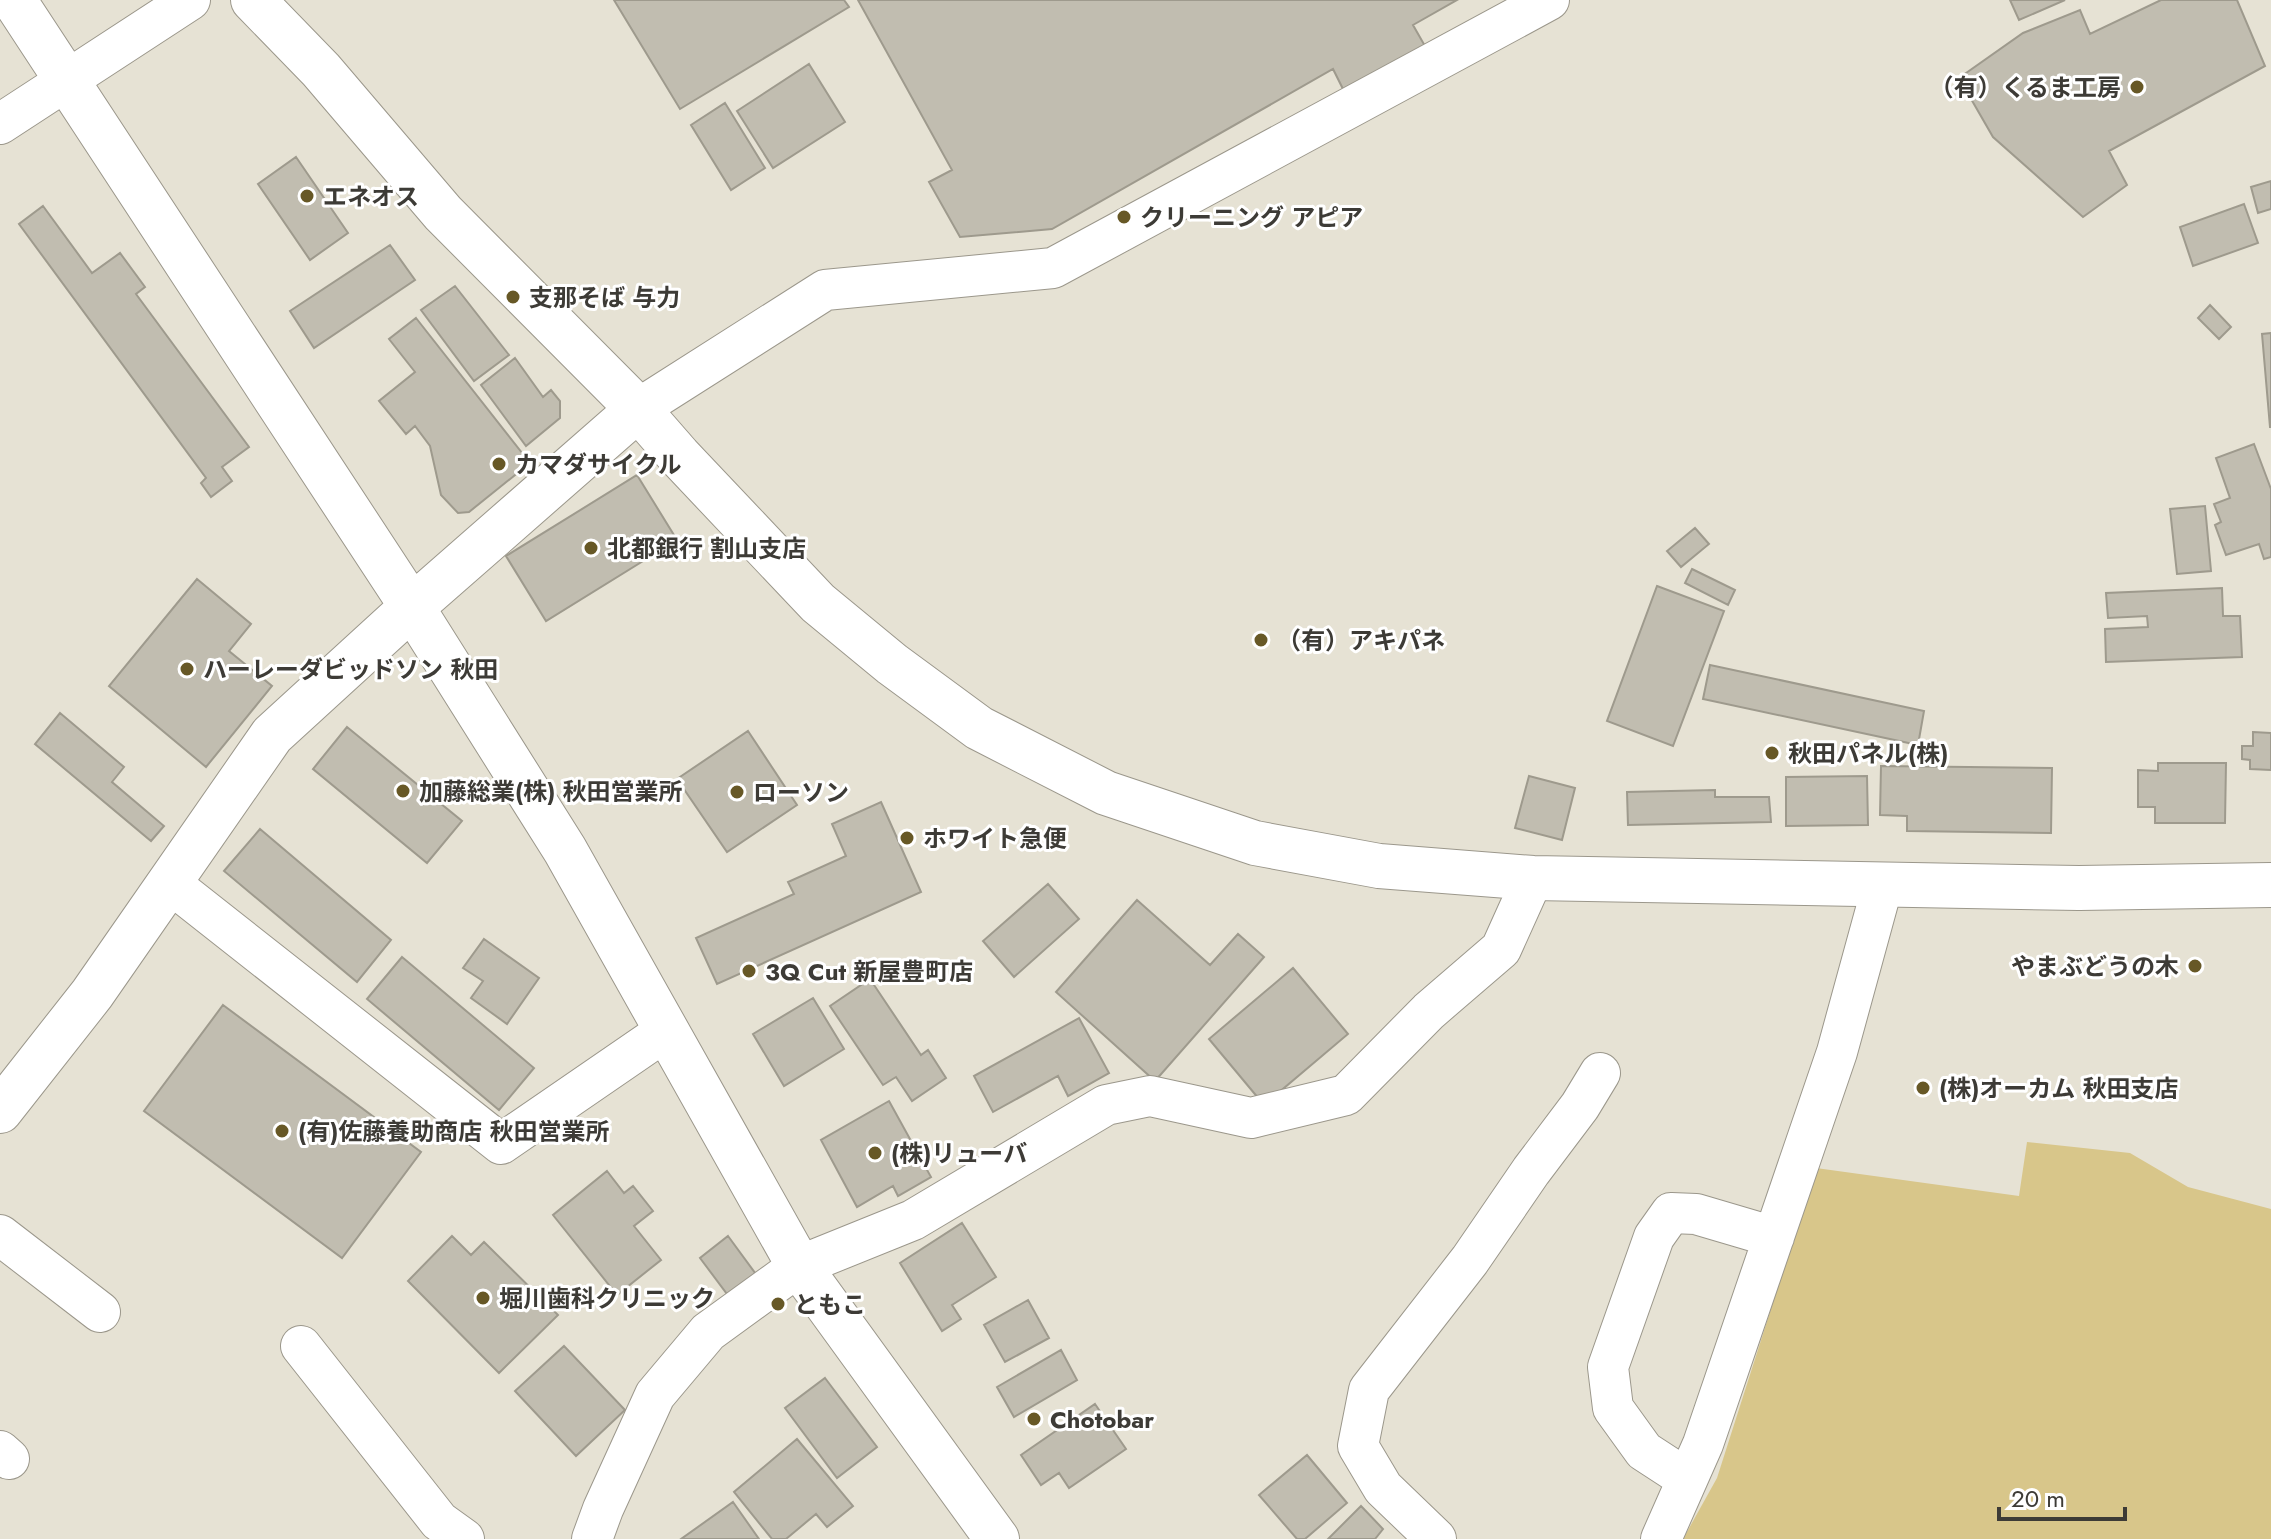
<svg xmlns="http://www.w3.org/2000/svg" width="2271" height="1539" font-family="Jost,'Noto Sans JP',sans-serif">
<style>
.green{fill:#d8c68a}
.building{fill:#c1bdb0;stroke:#9e9a8d;stroke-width:2}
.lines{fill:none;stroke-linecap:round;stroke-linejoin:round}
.street-casing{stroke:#9b978b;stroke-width:42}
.secondary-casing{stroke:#9b978b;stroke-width:46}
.street{stroke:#fff;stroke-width:40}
.secondary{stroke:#fff;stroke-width:44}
.poi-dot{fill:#675826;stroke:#fff;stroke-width:3}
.labels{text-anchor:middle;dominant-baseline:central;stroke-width:6;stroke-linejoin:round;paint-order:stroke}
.poi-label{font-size:24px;font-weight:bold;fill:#3d3b36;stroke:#fff;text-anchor:start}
</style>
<rect width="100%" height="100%" fill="#e6e2d4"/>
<path class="green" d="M 2027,1142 L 2130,1153 L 2188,1187 L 2271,1209 L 2271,1539 L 1683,1539 L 1717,1478 L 1816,1168 L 2019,1196 Z"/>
<path class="building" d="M 614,0 L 844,0 L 849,7 L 680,109 Z
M 858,0 L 1457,0 L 1413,25 L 1425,46 L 1344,91 L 1333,69 L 1052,229 L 960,237 L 929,182 L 952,170 Z
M 2010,0 L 2065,0 L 2019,20 Z
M 2161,0 L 2237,0 L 2265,66 L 2109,151 L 2127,185 L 2083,217 L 1993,137 L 1959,78 L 2023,33 L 2080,10 L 2090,34 Z
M 809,64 L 845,122 L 773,168 L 737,111 Z
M 725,103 L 765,168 L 731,190 L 691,125 Z
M 296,157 L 348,233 L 310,260 L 258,184 Z
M 2271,181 L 2271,209 L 2258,213 L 2251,187 Z
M 2244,204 L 2258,243 L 2193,266 L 2180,227 Z
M 43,206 L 92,273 L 120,253 L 145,287 L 136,294 L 249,447 L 222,467 L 232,481 L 211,497 L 201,483 L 206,478 L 19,224 Z
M 390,245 L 415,280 L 314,348 L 290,311 Z
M 455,286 L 509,355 L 474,381 L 421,310 Z
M 2210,305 L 2231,327 L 2219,339 L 2198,318 Z
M 416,318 L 530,463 L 469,512 L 458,513 L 441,495 L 430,446 L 415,426 L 406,434 L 379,401 L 415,372 L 389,339 Z
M 2271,333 L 2271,427 L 2270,427 L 2262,334 Z
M 515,358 L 543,397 L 551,390 L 560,401 L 560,418 L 526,446 L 481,385 Z
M 2254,444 L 2271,489 L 2271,557 L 2264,559 L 2259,544 L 2226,555 L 2215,525 L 2221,522 L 2214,504 L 2230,498 L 2216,458 Z
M 637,475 L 677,540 L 546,621 L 506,556 Z
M 2205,506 L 2211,571 L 2177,574 L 2170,509 Z
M 1695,528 L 1709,544 L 1681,567 L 1667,551 Z
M 1692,569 L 1735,590 L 1728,605 L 1685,583 Z
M 197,579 L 251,624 L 229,651 L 272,686 L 206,767 L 109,686 Z
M 1657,586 L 1724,611 L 1673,746 L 1607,721 Z
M 2222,588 L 2223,616 L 2240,616 L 2242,657 L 2106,662 L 2105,629 L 2148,627 L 2147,616 L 2108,618 L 2106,593 Z
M 1710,665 L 1924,711 L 1918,745 L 1703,699 Z
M 60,713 L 124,767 L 112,782 L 164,826 L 151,841 L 35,744 Z
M 347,727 L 462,821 L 427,863 L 313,769 Z
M 748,731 L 797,805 L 727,852 L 677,779 Z
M 2253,732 L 2271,733 L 2271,770 L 2250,769 L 2250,760 L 2242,759 L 2242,746 L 2253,746 Z
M 2158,763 L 2226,763 L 2225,823 L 2155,823 L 2155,807 L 2138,807 L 2138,770 L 2158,771 Z
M 1881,766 L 2052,768 L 2051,833 L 1907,831 L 1907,816 L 1880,815 Z
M 1529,776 L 1575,788 L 1562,840 L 1515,828 Z
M 1867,776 L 1868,825 L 1786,826 L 1786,777 Z
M 1715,790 L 1715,797 L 1769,797 L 1771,822 L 1628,825 L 1627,792 Z
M 881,802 L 921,892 L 717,984 L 696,938 L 794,894 L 788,882 L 846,856 L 832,824 Z
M 260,829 L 391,940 L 357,982 L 224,871 Z
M 1048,884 L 1079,919 L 1014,977 L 983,941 Z
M 1137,900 L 1210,965 L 1238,934 L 1264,957 L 1155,1081 L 1056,992 Z
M 484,939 L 539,978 L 507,1024 L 471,998 L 483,981 L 463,968 Z
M 402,957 L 534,1068 L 499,1110 L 367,999 Z
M 1293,968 L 1348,1034 L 1264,1105 L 1209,1039 Z
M 870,979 L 921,1055 L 928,1050 L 946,1078 L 912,1101 L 896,1077 L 883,1085 L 830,1006 Z
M 813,998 L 844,1049 L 784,1086 L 753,1034 Z
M 223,1005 L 421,1152 L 342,1258 L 144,1111 Z
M 1079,1018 L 1109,1073 L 1068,1096 L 1058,1076 L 993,1112 L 974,1076 Z
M 889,1101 L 931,1177 L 898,1196 L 893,1186 L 857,1207 L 821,1140 Z
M 607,1171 L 624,1193 L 633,1186 L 653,1211 L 634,1226 L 661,1260 L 617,1295 L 553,1215 Z
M 962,1223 L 996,1277 L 952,1305 L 961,1319 L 942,1331 L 900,1263 Z
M 452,1236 L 471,1255 L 484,1242 L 558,1315 L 499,1373 L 408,1281 Z
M 728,1236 L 761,1281 L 733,1302 L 700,1258 Z
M 1028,1300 L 1049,1338 L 1005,1362 L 984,1325 Z
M 564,1346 L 625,1410 L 576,1456 L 515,1391 Z
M 1061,1350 L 1077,1380 L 1014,1417 L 997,1387 Z
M 825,1378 L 877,1447 L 837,1478 L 785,1408 Z
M 1095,1404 L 1126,1449 L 1069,1488 L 1059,1473 L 1041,1485 L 1021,1455 Z
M 797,1439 L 853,1506 L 827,1527 L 816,1514 L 786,1539 L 772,1539 L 734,1492 Z
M 1307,1455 L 1347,1503 L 1305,1539 L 1297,1539 L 1259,1495 Z
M 733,1502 L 759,1539 L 681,1539 Z
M 1361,1506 L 1383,1529 L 1375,1539 L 1328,1539 Z"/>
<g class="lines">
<defs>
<path id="street" d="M 0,124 L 190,0
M 638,409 L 825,290 L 1053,268 L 1549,0
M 171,884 L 501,1144 L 667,1030
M 0,1235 L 100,1312
M 301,1346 L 439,1521 L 464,1539
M 0,1451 L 9,1459
M 1687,1479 L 1644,1451 L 1613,1408 L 1608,1367 L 1654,1237 L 1671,1213 L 1696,1214 L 1774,1237
M 592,1539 L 603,1509 L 655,1395 L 708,1332 L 799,1266 L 913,1220 L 1106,1105 L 1150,1096 L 1251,1118 L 1346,1095 L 1429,1011 L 1501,949 L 1533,878
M 1436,1539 L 1383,1488 L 1358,1446 L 1369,1390 L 1470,1260 L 1531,1171 L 1580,1106 L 1600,1073
M 1661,1539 L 1703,1444 L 1837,1052 L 1883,884"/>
<path id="secondary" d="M 14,0 L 412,607 L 565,850 L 799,1266 L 997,1539
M 253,0 L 321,70 L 443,213 L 638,409 L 679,456 L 818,603 L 892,664 L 979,728 L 1106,793 L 1255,843 L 1379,866 L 1533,878 L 2079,888 L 2271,885
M 0,1111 L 92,994 L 272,735 L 412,607 L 638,409"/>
</defs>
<use href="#street" class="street-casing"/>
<use href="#secondary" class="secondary-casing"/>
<use href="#street" class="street"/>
<use href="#secondary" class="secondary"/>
</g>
<g class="poi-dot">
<circle cx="2137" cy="87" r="8"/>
<circle cx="307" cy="196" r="8"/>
<circle cx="1124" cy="217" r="8"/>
<circle cx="513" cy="297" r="8"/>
<circle cx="499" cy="464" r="8"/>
<circle cx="591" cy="548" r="8"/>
<circle cx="1261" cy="640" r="8"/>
<circle cx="187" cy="669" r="8"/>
<circle cx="1772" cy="753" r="8"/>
<circle cx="403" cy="791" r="8"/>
<circle cx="737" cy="792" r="8"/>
<circle cx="907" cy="838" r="8"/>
<circle cx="2195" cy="966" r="8"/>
<circle cx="749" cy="971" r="8"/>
<circle cx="1923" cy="1088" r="8"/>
<circle cx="282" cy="1131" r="8"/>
<circle cx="875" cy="1153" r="8"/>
<circle cx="483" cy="1298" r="8"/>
<circle cx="778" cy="1304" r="8"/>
<circle cx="1034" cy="1419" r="8"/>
</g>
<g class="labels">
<g class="poi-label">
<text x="2121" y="87" text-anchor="end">（有）くるま工房</text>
<text x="323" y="196">エネオス</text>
<text x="1140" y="217">クリーニング アピア</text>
<text x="529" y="297">支那そば 与力</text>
<text x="515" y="464">カマダサイクル</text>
<text x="607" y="548">北都銀行 割山支店</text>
<text x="1277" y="640">（有）アキパネ</text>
<text x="203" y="669">ハーレーダビッドソン 秋田</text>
<text x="1788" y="753">秋田パネル(株)</text>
<text x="419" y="791">加藤総業(株) 秋田営業所</text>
<text x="753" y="792">ローソン</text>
<text x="923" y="838">ホワイト急便</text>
<text x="2179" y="966" text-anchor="end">やまぶどうの木</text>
<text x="765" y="971">3Q Cut 新屋豊町店</text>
<text x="1939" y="1088">(株)オーカム 秋田支店</text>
<text x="298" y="1131">(有)佐藤養助商店 秋田営業所</text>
<text x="891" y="1153">(株)リューバ</text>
<text x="499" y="1298">堀川歯科クリニック</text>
<text x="794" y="1304">ともこ</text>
<text x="1050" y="1419">Chotobar</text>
</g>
</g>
<path d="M1999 1507v12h126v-12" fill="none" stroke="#3d3b36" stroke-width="4"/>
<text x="2011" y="1507" font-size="24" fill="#3d3b36" stroke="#ffffff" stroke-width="6" paint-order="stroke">20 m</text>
</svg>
